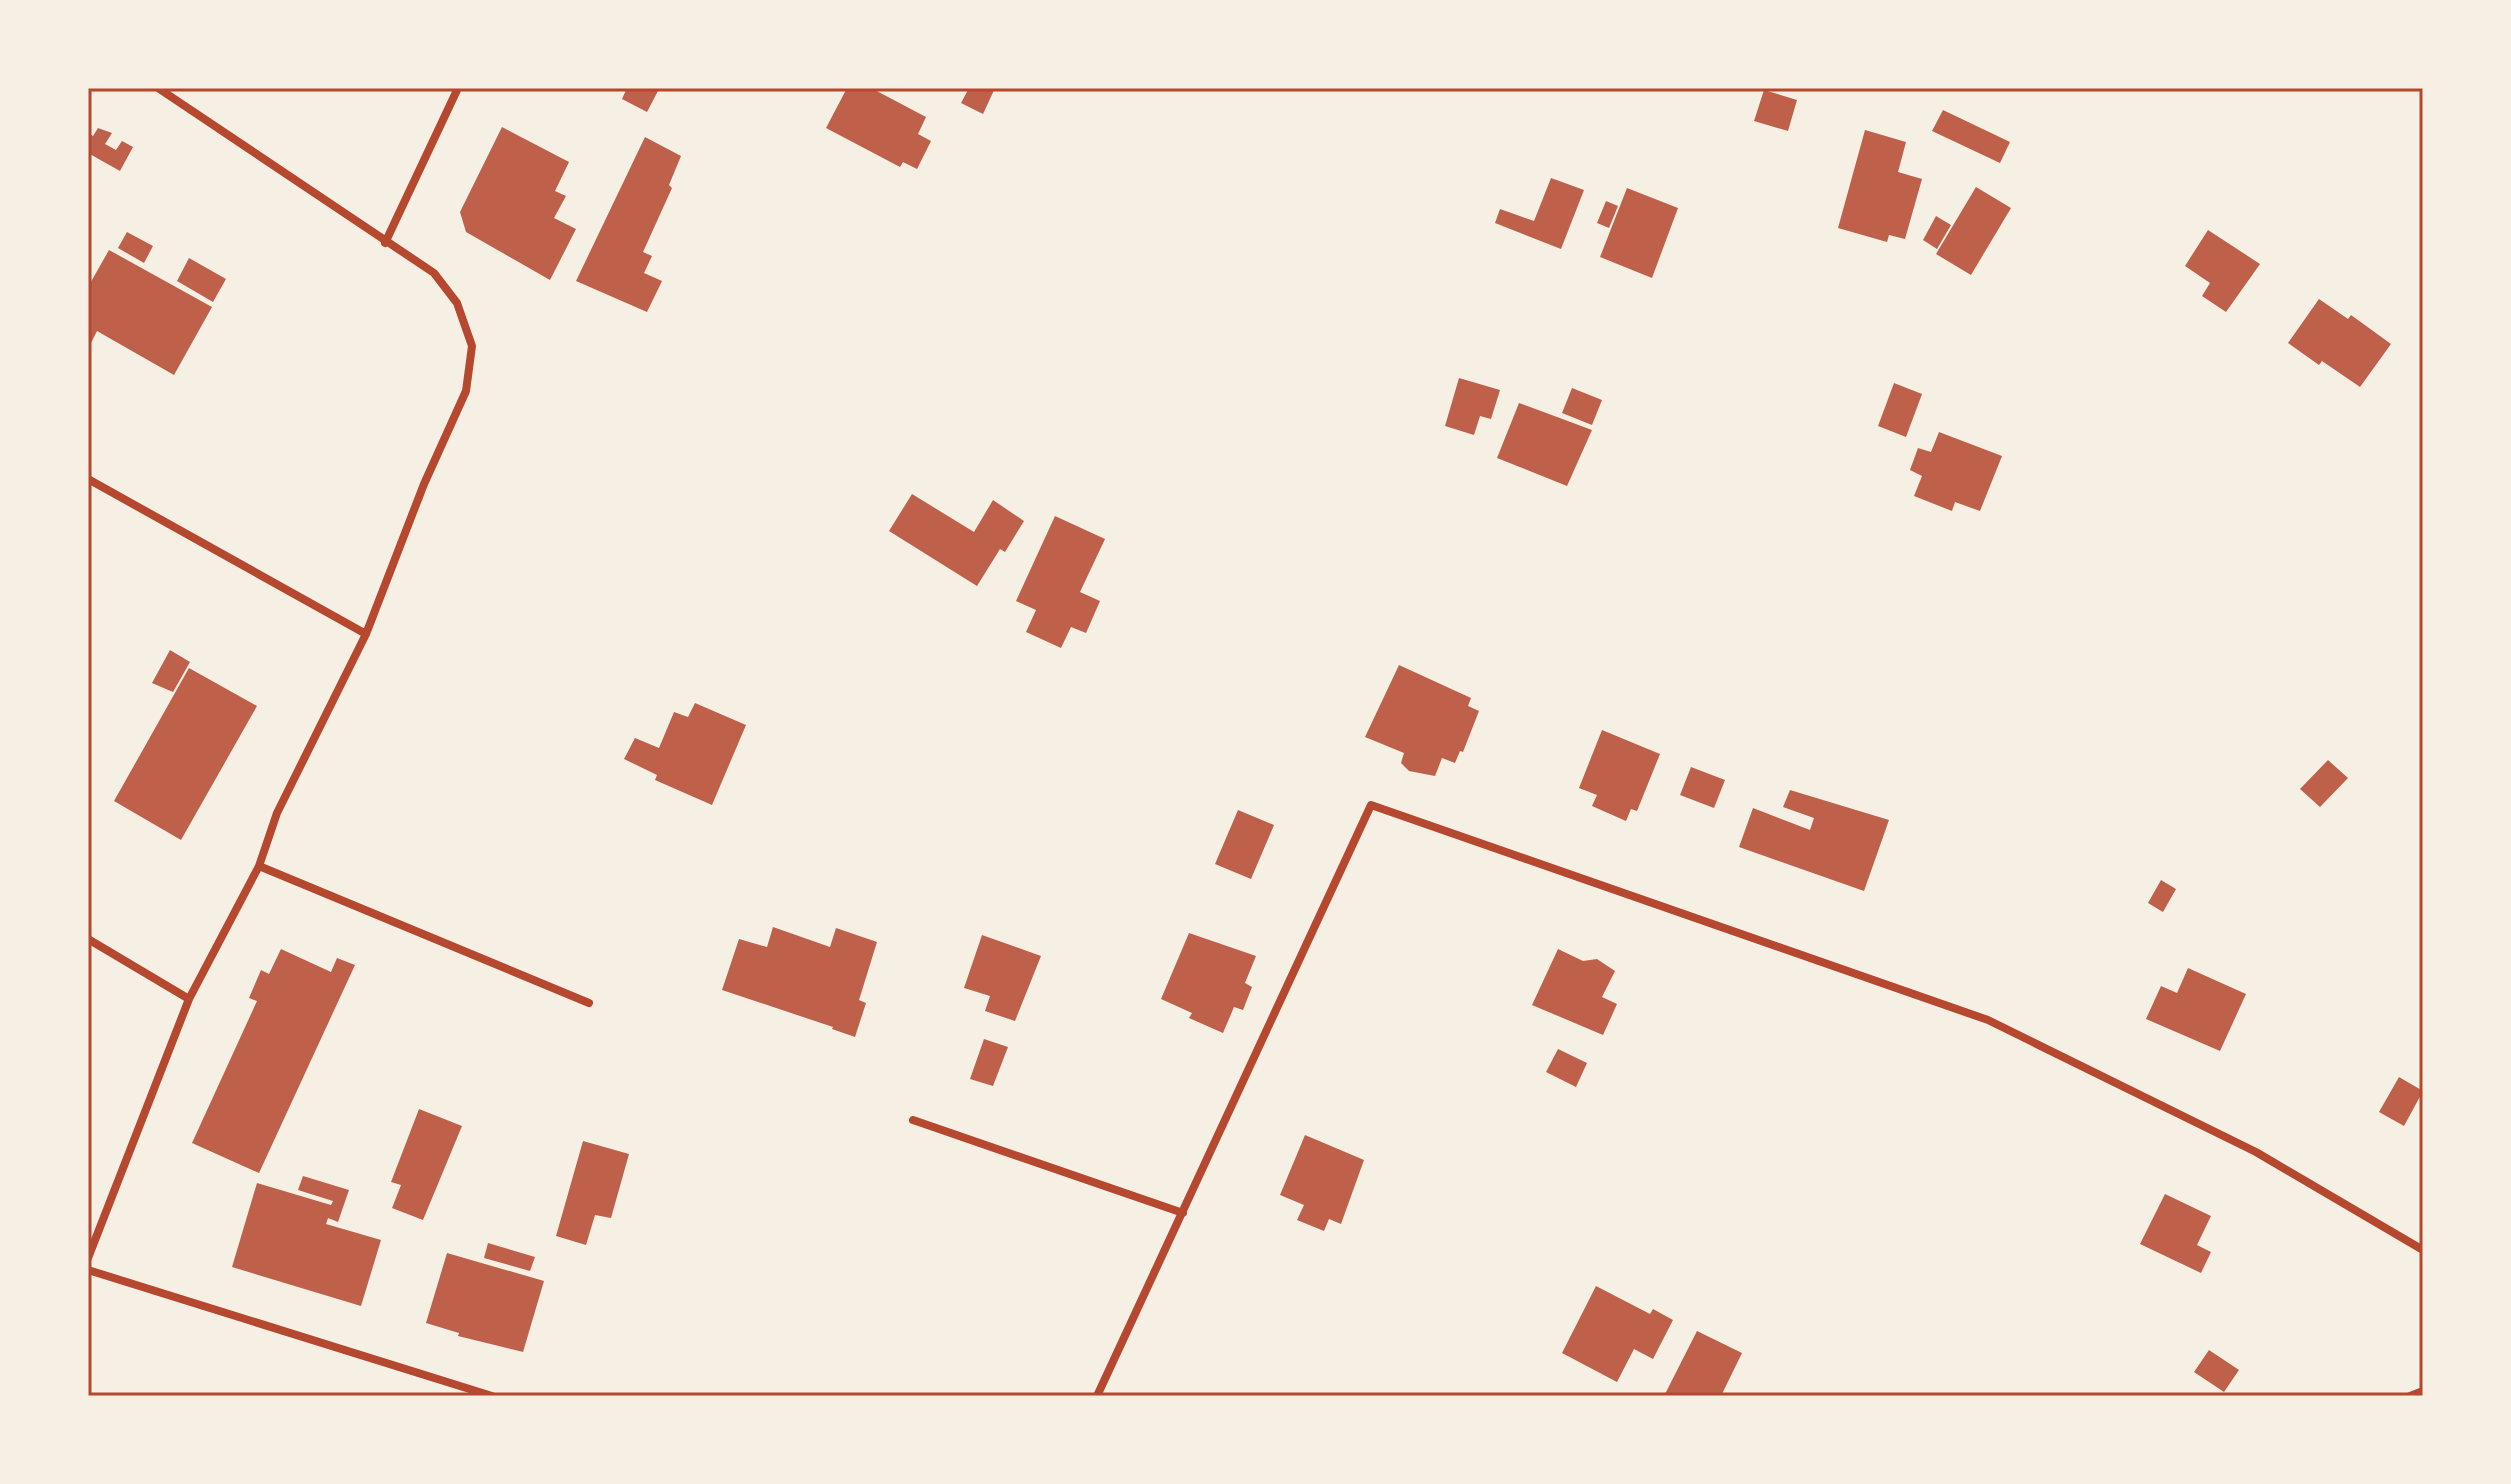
<svg xmlns="http://www.w3.org/2000/svg" width="2511" height="1484" font-family="Quicksand,sans-serif">
<style>
.building{fill:#bf614a}
.lines{fill:none;stroke-linecap:round;stroke-linejoin:round}
.minor{stroke:#b5482f;stroke-width:8}
.neatline{fill:none;stroke:#b5482f;stroke-width:3}
</style>
<rect width="100%" height="100%" fill="#f6efe4"/>
<path class="building" d="M 627,88 L 656,88 L 659,89 L 647,112 L 622,99 Z
M 847,88 L 871,88 L 926,117 L 918,134 L 931,141 L 917,169 L 903,162 L 900,167 L 826,128 Z
M 969,88 L 995,88 L 983,114 L 961,103 Z
M 1764,90 L 1797,100 L 1788,131 L 1754,121 Z
M 1943,110 L 2010,142 L 2000,163 L 1932,131 Z
M 502,127 L 569,162 L 555,191 L 566,196 L 554,218 L 576,229 L 550,280 L 466,232 L 460,212 Z
M 98,128 L 112,133 L 105,144 L 116,150 L 122,141 L 133,147 L 120,171 L 88,153 L 88,133 L 93,136 Z
M 1865,130 L 1906,142 L 1898,172 L 1922,179 L 1905,239 L 1889,235 L 1887,242 L 1838,228 Z
M 645,137 L 681,156 L 669,185 L 672,188 L 643,252 L 652,256 L 644,273 L 662,281 L 647,312 L 576,281 Z
M 1551,178 L 1584,190 L 1561,249 L 1495,223 L 1500,209 L 1534,221 Z
M 1976,187 L 2011,208 L 1971,275 L 1936,254 Z
M 1627,188 L 1678,208 L 1652,278 L 1600,257 Z
M 1606,201 L 1618,206 L 1609,228 L 1597,223 Z
M 1936,216 L 1951,225 L 1937,249 L 1923,240 Z
M 2208,230 L 2260,264 L 2226,312 L 2202,296 L 2210,283 L 2185,266 Z
M 127,232 L 153,246 L 144,263 L 118,248 Z
M 109,250 L 212,307 L 174,375 L 97,331 L 88,349 L 88,287 Z
M 189,258 L 226,279 L 213,302 L 177,281 Z
M 2319,299 L 2348,319 L 2351,315 L 2391,344 L 2360,387 L 2322,361 L 2319,365 L 2288,343 Z
M 1459,378 L 1500,390 L 1491,419 L 1480,416 L 1474,435 L 1445,426 Z
M 1894,383 L 1922,394 L 1906,437 L 1878,426 Z
M 1572,388 L 1602,400 L 1592,425 L 1562,413 Z
M 1519,403 L 1592,430 L 1567,486 L 1497,458 Z
M 1939,432 L 2002,456 L 1980,511 L 1955,502 L 1952,511 L 1914,496 L 1922,476 L 1910,470 L 1918,448 L 1931,452 Z
M 912,494 L 974,532 L 993,500 L 1024,521 L 1005,552 L 1000,549 L 977,586 L 889,531 Z
M 1055,516 L 1105,539 L 1080,592 L 1100,601 L 1086,633 L 1071,627 L 1061,648 L 1026,632 L 1036,610 L 1016,601 Z
M 170,650 L 190,662 L 173,692 L 152,683 Z
M 1399,665 L 1471,698 L 1468,706 L 1479,711 L 1463,752 L 1460,751 L 1455,763 L 1442,758 L 1435,776 L 1409,771 L 1401,763 L 1404,753 L 1365,737 Z
M 189,668 L 257,706 L 181,840 L 114,801 Z
M 695,703 L 746,725 L 712,805 L 655,780 L 657,775 L 624,759 L 635,738 L 659,748 L 674,712 L 688,717 Z
M 1602,730 L 1660,754 L 1637,811 L 1631,809 L 1626,821 L 1592,806 L 1597,795 L 1579,788 Z
M 2328,760 L 2348,778 L 2320,807 L 2300,789 Z
M 1691,767 L 1725,780 L 1714,808 L 1680,795 Z
M 1790,790 L 1889,820 L 1864,891 L 1739,847 L 1753,808 L 1810,830 L 1814,818 L 1783,807 Z
M 1238,810 L 1274,825 L 1251,879 L 1215,864 Z
M 2161,880 L 2176,889 L 2163,912 L 2148,903 Z
M 773,927 L 830,947 L 836,928 L 877,942 L 859,1000 L 866,1003 L 855,1037 L 832,1029 L 833,1027 L 722,990 L 739,939 L 767,947 Z
M 1189,933 L 1256,956 L 1245,983 L 1252,987 L 1243,1010 L 1234,1007 L 1223,1033 L 1189,1018 L 1192,1013 L 1161,999 Z
M 982,935 L 1041,956 L 1015,1021 L 985,1011 L 990,996 L 964,988 Z
M 281,949 L 331,972 L 337,958 L 355,965 L 259,1173 L 192,1143 L 257,1001 L 249,998 L 261,970 L 269,974 Z
M 1558,949 L 1583,961 L 1597,959 L 1615,971 L 1602,997 L 1617,1004 L 1603,1035 L 1532,1005 Z
M 2188,968 L 2246,994 L 2220,1051 L 2146,1019 L 2161,986 L 2177,993 Z
M 984,1039 L 1008,1047 L 993,1086 L 970,1079 Z
M 1558,1049 L 1587,1063 L 1576,1087 L 1546,1072 Z
M 2399,1077 L 2423,1091 L 2404,1126 L 2379,1112 Z
M 419,1109 L 462,1126 L 423,1220 L 392,1208 L 401,1185 L 391,1182 Z
M 1305,1135 L 1364,1160 L 1341,1224 L 1329,1219 L 1324,1231 L 1297,1220 L 1304,1205 L 1280,1195 Z
M 583,1141 L 629,1154 L 611,1218 L 595,1215 L 586,1245 L 556,1236 Z
M 303,1176 L 349,1190 L 338,1222 L 328,1218 L 326,1224 L 381,1240 L 361,1306 L 232,1267 L 257,1183 L 331,1205 L 333,1201 L 298,1190 Z
M 2165,1194 L 2211,1216 L 2197,1245 L 2211,1252 L 2201,1273 L 2140,1244 Z
M 488,1243 L 535,1257 L 530,1271 L 484,1258 Z
M 447,1253 L 544,1281 L 523,1352 L 458,1336 L 459,1333 L 426,1323 Z
M 1596,1286 L 1650,1314 L 1653,1309 L 1673,1320 L 1653,1359 L 1634,1349 L 1617,1382 L 1562,1353 Z
M 1697,1331 L 1742,1353 L 1721,1396 L 1664,1396 Z
M 2209,1350 L 2239,1370 L 2224,1392 L 2194,1372 Z"/>
<g class="lines">
<path class="minor" d="M 385,243 L 458,88
M 88,479 L 366,634
M 259,866 L 589,1003
M 88,939 L 189,999
M 913,1120 L 1183,1213
M 88,1258 L 189,999 L 259,866 L 277,813 L 366,634 L 424,484 L 466,391 L 472,346 L 457,303 L 434,273 L 158,88
M 88,1270 L 492,1396
M 1097,1396 L 1371,805 L 1988,1020 L 2256,1152 L 2423,1250
M 2410,1396 L 2423,1391"/>
</g>
<rect width="2511" height="1484" fill="none" stroke="#f6efe4" stroke-width="180"/>
<rect x="90" y="90" width="2331" height="1304" class="neatline"/>
</svg>
